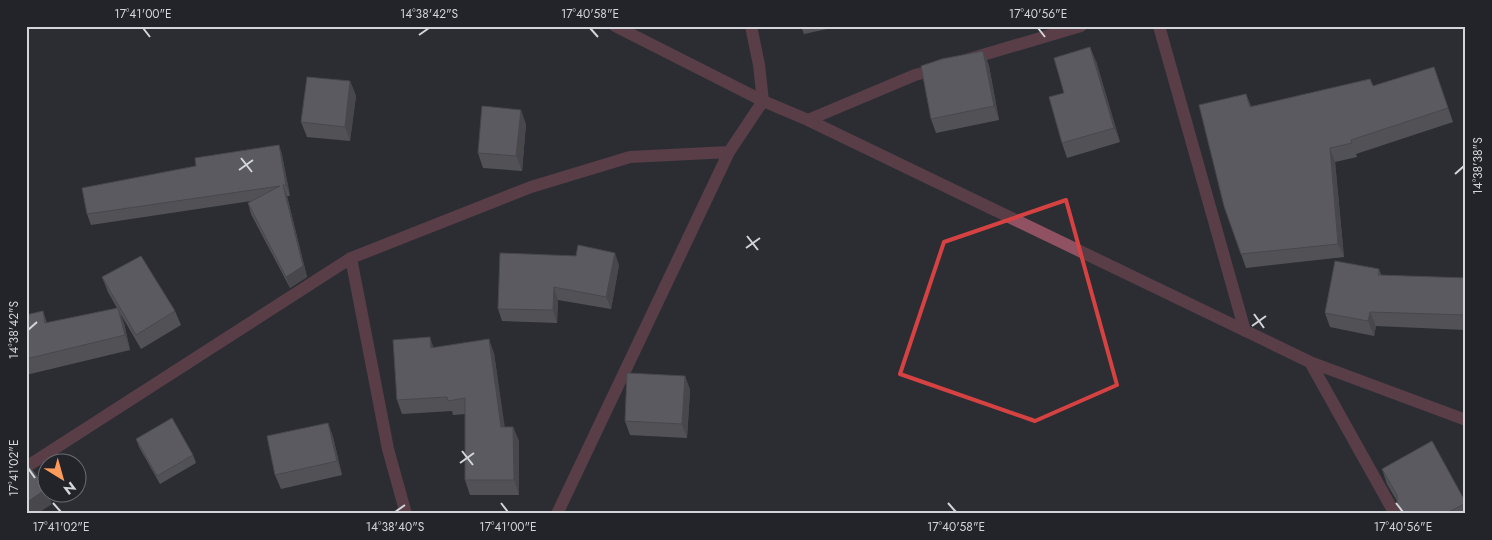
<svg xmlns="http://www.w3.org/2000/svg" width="1492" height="540" font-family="Jost,sans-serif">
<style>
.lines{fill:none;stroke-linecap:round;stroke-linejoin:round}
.minor{stroke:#905263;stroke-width:12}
.wall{fill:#7f7d82}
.shaded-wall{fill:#68666a}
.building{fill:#949197;stroke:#68666a}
.marked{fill:none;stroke:#d64242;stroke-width:4;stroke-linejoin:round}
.ticks{fill:none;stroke:#d3d5d8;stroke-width:2}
.neatline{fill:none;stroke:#d3d5d8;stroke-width:2}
.ticks-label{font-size:12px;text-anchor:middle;fill:#d3d5d8}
</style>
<rect width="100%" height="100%" fill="#2c2e33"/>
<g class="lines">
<path class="minor" d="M 615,26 L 763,101 L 808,120 L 1310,362 L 1466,420
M 1159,26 L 1245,331
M 969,59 L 1081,26
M 808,120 L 915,75 L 938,69
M 351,258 L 388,449 L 406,514
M 1310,362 L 1395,514
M 26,467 L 351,258 L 531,187 L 630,157 L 729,152
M 557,514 L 729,152 L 763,101 L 759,65 L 751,26"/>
</g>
<path class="wall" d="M 801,26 L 841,26 L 804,34 Z
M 983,51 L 989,66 L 999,120 L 936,133 L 931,119 Z
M 1096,61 L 1120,142 L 1067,158 L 1062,143 Z
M 1434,67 L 1453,122 L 1356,154 L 1357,157 L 1335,162 L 1344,257 L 1246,268 L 1224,206 L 1246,94 L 1251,106 L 1373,86 Z
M 350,81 L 356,96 L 350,141 L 307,137 L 301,122 Z
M 526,124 L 522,171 L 483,168 L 478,153 Z
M 279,145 L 282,155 L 290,196 L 287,196 L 307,277 L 290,288 L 251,214 L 248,203 L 251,201 L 91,225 L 87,214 Z
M 500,253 L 619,265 L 611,309 L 558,300 L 557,323 L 502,321 L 498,309 Z
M 1379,269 L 1381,275 L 1466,278 L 1466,330 L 1376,326 L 1374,336 L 1330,327 L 1325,313 Z
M 102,277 L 175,311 L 181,325 L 141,349 L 120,313 L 124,323 L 130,350 L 26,375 L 26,315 L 43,311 L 47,323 L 117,308 L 108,292 Z
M 433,347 L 494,353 L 504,427 L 513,427 L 519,441 L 519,495 L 470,495 L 465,480 L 465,414 L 453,415 L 452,411 L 402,414 L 397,400 Z
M 685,376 L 690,390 L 687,438 L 630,435 L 625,421 Z
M 328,423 L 333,437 L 342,475 L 281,489 L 275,475 Z
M 136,439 L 193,455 L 196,463 L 160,484 L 139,447 Z
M 1382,469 L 1466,502 L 1466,514 L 1401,514 L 1397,503 L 1397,501 L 1387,484 Z"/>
<path class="shaded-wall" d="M 1090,47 L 1096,61 L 1120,142 L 1114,128 Z
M 983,51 L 989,66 L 999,120 L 994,106 Z
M 350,81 L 356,96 L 350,141 L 345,127 Z
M 521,110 L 526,124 L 522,171 L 516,156 Z
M 279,145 L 282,155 L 290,196 L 286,185 Z
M 1330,148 L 1335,162 L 1344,257 L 1338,244 Z
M 283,185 L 287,196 L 307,277 L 290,288 L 286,277 Z
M 615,253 L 619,265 L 611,309 L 606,297 Z
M 554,287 L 558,300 L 557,323 L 553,310 Z
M 118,308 L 124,323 L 130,350 L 125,335 Z
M 1370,312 L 1376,326 L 1374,336 L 1368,321 Z
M 430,337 L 435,352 L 431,348 Z
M 489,339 L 494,353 L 507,442 L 501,427 Z
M 685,376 L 690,390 L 687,438 L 682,424 Z
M 328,423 L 333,437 L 342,475 L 337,461 Z
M 513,427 L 519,441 L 519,495 L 514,480 Z
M 46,489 L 52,504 L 37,514 L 26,514 L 26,503 Z"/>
<path class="building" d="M 1090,47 L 1114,128 L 1062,143 L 1049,97 L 1064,93 L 1054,58 Z
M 983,51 L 994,106 L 931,119 L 921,66 L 942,59 Z
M 1434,67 L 1448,108 L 1351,140 L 1352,143 L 1330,148 L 1338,244 L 1241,254 L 1224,206 L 1199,105 L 1246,94 L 1250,107 L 1370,79 L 1373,86 Z
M 307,77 L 350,81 L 345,127 L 301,122 Z
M 482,106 L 521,110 L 516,156 L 478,153 Z
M 279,145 L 286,185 L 283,185 L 303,266 L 286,277 L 248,203 L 280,186 L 87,214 L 82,188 L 196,166 L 195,158 Z
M 578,245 L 615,253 L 606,297 L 554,287 L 553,310 L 498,309 L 500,253 L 576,256 Z
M 141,256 L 175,311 L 136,335 L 102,277 Z
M 1335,261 L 1379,269 L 1378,275 L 1466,278 L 1466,315 L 1370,312 L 1368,321 L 1325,313 Z
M 118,308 L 125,335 L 26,359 L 26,315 L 43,311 L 45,323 Z
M 430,337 L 431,348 L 489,339 L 501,427 L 513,427 L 514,480 L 465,480 L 465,398 L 448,401 L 447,397 L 397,400 L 393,340 Z
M 627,373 L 685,376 L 682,424 L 625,421 Z
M 172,418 L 193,455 L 157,476 L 136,439 Z
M 328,423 L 337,461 L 275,475 L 267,436 Z
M 1432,441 L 1466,503 L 1445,514 L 1403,514 L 1397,503 L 1397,495 L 1382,469 Z
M 26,461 L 46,489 L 26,503 Z
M 1059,512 L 1059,514 L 1013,514 Z"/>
<path d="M0 0H1492V540H0ZM 1066,200 L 1117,385 L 1035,421 L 900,374 L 944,242 Z" fill="#2c2e33" fill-opacity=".55" fill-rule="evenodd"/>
<path class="marked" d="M 1066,200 L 1117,385 L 1035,421 L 900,374 L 944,242 Z"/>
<path class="ticks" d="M 143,28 L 150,37M 590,28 L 598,37M 1038,28 L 1045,37M 419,35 L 429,28M 241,158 L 252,172M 239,170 L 253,160M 1455,174 L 1464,166M 747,236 L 758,250M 746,248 L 760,238M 1254,314 L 1264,328M 1252,326 L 1266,316M 28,330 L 37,322M 462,451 L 473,465M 460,463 L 474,453M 28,468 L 35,478M 53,503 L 61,512M 501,503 L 508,512M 948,503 L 956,512M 1396,503 L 1403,512M 395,512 L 405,505"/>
<rect width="1492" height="540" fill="none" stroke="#222429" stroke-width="55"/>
<g transform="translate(62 478) rotate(143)"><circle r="24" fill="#222429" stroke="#696b6f"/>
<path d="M0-4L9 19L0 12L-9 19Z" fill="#ff9b5a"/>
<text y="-8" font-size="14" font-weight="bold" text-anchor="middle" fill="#d3d5d8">N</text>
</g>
<rect x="28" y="28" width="1436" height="484" class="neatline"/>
<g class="ticks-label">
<text x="143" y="18">17°41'00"E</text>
<text x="429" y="18">14°38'42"S</text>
<text x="590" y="18">17°40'58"E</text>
<text x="1038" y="18">17°40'56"E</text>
<text transform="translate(1478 166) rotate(-90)" y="4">14°38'38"S</text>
<text transform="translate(14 330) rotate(-90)" y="4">14°38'42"S</text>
<text transform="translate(14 468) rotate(-90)" y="4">17°41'02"E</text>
<text x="61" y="531">17°41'02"E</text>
<text x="395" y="531">14°38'40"S</text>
<text x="508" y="531">17°41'00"E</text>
<text x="956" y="531">17°40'58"E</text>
<text x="1403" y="531">17°40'56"E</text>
</g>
</svg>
